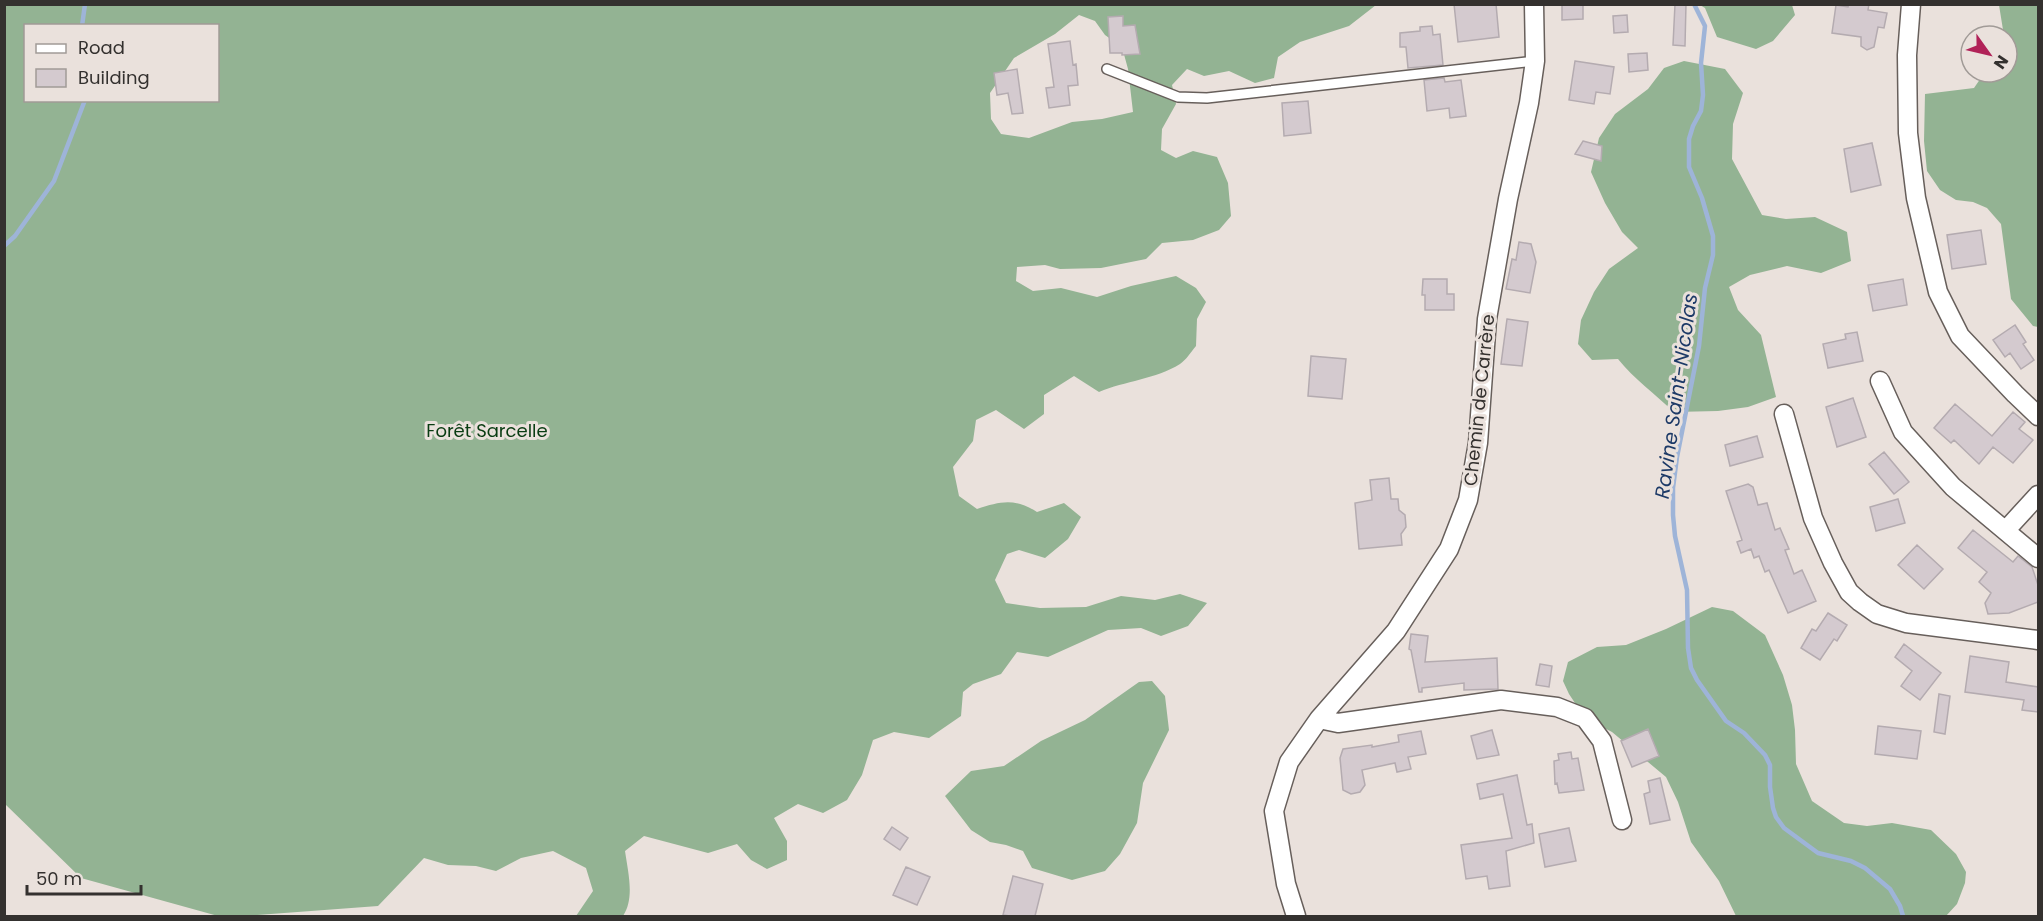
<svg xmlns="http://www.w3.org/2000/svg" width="2043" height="921" font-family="Poppins,sans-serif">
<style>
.forest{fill:#93b393;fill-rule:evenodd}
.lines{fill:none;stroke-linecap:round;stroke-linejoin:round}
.stream{stroke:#9eb4d8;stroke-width:4.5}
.building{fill:#d4cacf;stroke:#b4abb0;stroke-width:1.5}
.lane-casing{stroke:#675f5b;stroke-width:12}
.street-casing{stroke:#675f5b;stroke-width:21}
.lane{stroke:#fff;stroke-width:9}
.street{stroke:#fff;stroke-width:18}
.labels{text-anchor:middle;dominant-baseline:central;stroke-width:6;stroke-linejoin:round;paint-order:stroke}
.street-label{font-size:18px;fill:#34312f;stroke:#eae1dc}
.park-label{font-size:18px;fill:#093c12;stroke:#eae1dc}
.water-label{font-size:20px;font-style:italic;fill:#1d3a67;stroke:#eae1dc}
</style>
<rect width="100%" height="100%" fill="#eae1dc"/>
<path class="forest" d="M 4,5 L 1376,5 L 1349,26 L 1300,42 L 1278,57 L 1274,78 L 1255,83 L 1229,71 L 1204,76 L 1187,69 L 1172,85 L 1176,104 L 1162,129 L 1161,150 L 1176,158 L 1193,151 L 1217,157 L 1228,183 L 1231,216 L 1219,230 L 1193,240 L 1162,243 L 1146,259 L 1101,268 L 1060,269 L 1045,265 L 1017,267 L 1016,281 L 1033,291 L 1061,288 L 1097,297 L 1131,286 L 1176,276 L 1196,288 L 1206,302 L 1197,319 L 1196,346 C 1191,352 1186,360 1180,364 C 1156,379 1125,381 1099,392 L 1074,376 L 1044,395 L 1044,414 L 1024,429 L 996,410 L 976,420 L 973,441 L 953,467 L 959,496 L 977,509 C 1001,501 1015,498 1037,512 L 1064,503 L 1081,517 L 1068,539 L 1045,558 L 1019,550 L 1007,554 L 995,580 L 1006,603 L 1040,608 L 1086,607 L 1121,596 L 1155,600 L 1180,594 L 1207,603 L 1188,626 L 1161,636 L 1141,628 L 1108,630 L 1048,657 L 1017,652 L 1001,674 L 973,684 L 963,692 L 961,716 L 929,738 L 894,732 L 873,740 L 862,775 L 847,800 L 823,813 L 798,804 L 774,818 L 787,841 L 787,860 L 767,869 L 751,860 L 737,844 L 708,853 L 644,836 L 625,851 C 628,872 635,898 623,916 L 576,916 L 593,891 L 586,868 L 553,851 L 521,858 L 496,871 L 476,866 L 448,865 L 424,858 L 378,906 L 244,916 L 218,916 L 81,878 L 5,804 ZM 1079,15 L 1095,21 L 1105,35 L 1122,47 L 1128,69 L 1133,112 L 1102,119 L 1072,122 L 1029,138 L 1001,134 L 991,119 L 990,93 L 1014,58 L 1055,34 ZM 26,26 L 218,26 L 218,100 L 26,100 Z
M 1700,5 L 1792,5 L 1795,15 L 1773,41 L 1756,49 L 1717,37 L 1705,8 Z
M 1999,5 L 2038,5 L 2038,327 L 2033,326 L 2011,299 L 2001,224 L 1987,208 L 1973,202 L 1956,200 L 1940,190 L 1927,171 L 1924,141 L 1925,94 L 1974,88 L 1985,72 L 2007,72 L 2007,36 L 2004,36 Z
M 1684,61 L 1725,69 L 1743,93 L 1733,124 L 1732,159 L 1762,215 L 1786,219 L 1815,217 L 1847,232 L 1851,261 L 1821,273 L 1787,266 L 1750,275 L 1729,287 L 1738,310 L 1761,335 L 1776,397 L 1748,407 L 1718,411 L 1674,412 C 1655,394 1634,379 1618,359 L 1592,360 L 1578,344 L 1581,320 L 1594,292 L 1609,269 L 1638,248 L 1622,232 L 1605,203 L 1591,172 L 1599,138 L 1615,114 L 1648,89 L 1664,68 Z
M 1712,607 L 1733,611 L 1765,635 L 1783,675 L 1792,705 L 1795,730 L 1796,764 L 1812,801 L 1844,823 L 1867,826 L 1892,823 L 1931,830 L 1956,854 L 1966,872 L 1965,883 L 1957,904 L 1946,916 L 1736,916 L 1719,881 L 1691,842 L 1678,802 L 1666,777 L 1612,732 L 1585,718 L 1569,694 L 1563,681 L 1568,662 L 1597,647 L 1626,645 L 1666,629 Z
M 1152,681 L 1165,696 L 1169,730 L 1143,783 L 1137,823 L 1120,854 L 1105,871 L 1072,880 L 1032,868 L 1023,851 L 1006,845 L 990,842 L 971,830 L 945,796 L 971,771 L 1004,766 L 1041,741 L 1085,720 L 1139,682 Z"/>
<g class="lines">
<path class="stream" d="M 1694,4 L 1705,26 L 1701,63 L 1703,95 L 1701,111 L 1693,126 L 1689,139 L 1689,167 L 1702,198 L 1713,236 L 1713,255 L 1705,288 L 1699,346 L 1677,457 L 1673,488 L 1673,515 L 1675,536 L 1687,590 L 1688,648 L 1691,668 L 1697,680 L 1726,721 L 1744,733 L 1765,755 L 1770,765 L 1770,787 L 1773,808 L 1776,817 L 1784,828 L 1818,853 L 1851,861 L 1865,868 L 1890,889 L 1900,906 L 1903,916
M 82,26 L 85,4
M 4,246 L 15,236 L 54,181 L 85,100"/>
</g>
<path class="building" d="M 1454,4 L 1496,4 L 1499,37 L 1458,42 Z
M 1562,4 L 1583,4 L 1583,19 L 1562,20 Z
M 1675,4 L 1686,4 L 1685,46 L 1673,45 Z
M 1849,4 L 1869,4 L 1868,10 L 1887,13 L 1884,28 L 1878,27 L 1874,47 L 1867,50 L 1861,46 L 1861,37 L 1832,33 L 1836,5 L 1848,7 Z
M 1627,15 L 1628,32 L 1614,33 L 1613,16 Z
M 1123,16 L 1123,26 L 1135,25 L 1140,54 L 1122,55 L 1122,53 L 1110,53 L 1108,17 Z
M 1432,26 L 1433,35 L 1440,34 L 1443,65 L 1408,68 L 1406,47 L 1400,47 L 1400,33 L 1420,31 L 1420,27 Z
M 1070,41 L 1073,65 L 1076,64 L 1078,85 L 1068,86 L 1070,105 L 1049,108 L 1046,88 L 1054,87 L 1048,44 Z
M 1647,53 L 1648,70 L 1629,72 L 1628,54 Z
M 1575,61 L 1614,67 L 1610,94 L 1596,92 L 1594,104 L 1569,100 Z
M 1017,69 L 1023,113 L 1012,114 L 1008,93 L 997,95 L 994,73 Z
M 1444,78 L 1445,82 L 1461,80 L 1466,116 L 1450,118 L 1449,108 L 1427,111 L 1424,80 Z
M 1308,101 L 1311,133 L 1284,136 L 1282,103 Z
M 1583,141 L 1602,146 L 1601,161 L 1575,154 Z
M 1872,143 L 1881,185 L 1851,192 L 1844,149 Z
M 1981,230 L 1986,264 L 1952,269 L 1947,235 Z
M 1519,242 L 1531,244 L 1536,262 L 1530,293 L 1506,289 L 1512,259 L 1516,260 Z
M 1423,279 L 1447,279 L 1447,294 L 1454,294 L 1454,310 L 1425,310 L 1425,295 L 1422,295 Z
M 1903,279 L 1907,305 L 1873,311 L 1868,285 Z
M 1507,319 L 1528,322 L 1522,366 L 1501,364 Z
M 2015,325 L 2026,342 L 2023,344 L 2034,360 L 2021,369 L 2010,353 L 2005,357 L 1993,340 Z
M 1857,332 L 1863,361 L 1828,368 L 1823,344 L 1846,339 L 1845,334 Z
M 1311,356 L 1346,359 L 1342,399 L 1308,396 Z
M 1853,398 L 1866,437 L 1837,447 L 1826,407 Z
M 1955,404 L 1992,436 L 2013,412 L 2025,422 L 2019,429 L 2033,440 L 2013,463 L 1993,447 L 1979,464 L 1954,440 L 1951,443 L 1934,428 Z
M 1757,436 L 1763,457 L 1730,466 L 1725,445 Z
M 1884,452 L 1909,482 L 1894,494 L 1869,464 Z
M 1389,478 L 1391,499 L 1398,499 L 1399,510 L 1405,515 L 1406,527 L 1401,534 L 1402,545 L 1359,549 L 1355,503 L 1372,500 L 1370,480 Z
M 1748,484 L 1753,487 L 1758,505 L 1767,503 L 1775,530 L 1780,528 L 1789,549 L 1785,550 L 1794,574 L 1802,570 L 1816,601 L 1788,613 L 1769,570 L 1765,572 L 1759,556 L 1754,558 L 1751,549 L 1741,553 L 1737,542 L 1742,540 L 1726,491 Z
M 1898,499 L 1905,523 L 1876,531 L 1870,507 Z
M 1973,530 L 2013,562 L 2018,556 L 2032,567 L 2038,585 L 2038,602 L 2009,613 L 1988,614 L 1985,603 L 1991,593 L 1979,582 L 1987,572 L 1958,548 Z
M 1917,545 L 1943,569 L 1924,589 L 1898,565 Z
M 1828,613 L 1847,625 L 1837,641 L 1834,639 L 1820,660 L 1801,648 L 1812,629 L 1816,631 Z
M 1411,634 L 1428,636 L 1425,662 L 1497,658 L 1498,689 L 1464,690 L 1464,683 L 1422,688 L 1422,692 L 1419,692 L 1411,650 L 1409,649 Z
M 1904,644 L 1941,673 L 1920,700 L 1901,686 L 1912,671 L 1895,657 Z
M 1970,656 L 2009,662 L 2006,682 L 2038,687 L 2038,712 L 2022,710 L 2024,700 L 1965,692 Z
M 1540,664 L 1552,666 L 1549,687 L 1536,685 Z
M 1939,694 L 1950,696 L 1945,734 L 1934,732 Z
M 1878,726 L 1921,731 L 1917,759 L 1875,754 Z
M 1648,729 L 1659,756 L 1632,767 L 1621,741 Z
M 1492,730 L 1499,755 L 1477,759 L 1471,736 Z
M 1421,731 L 1426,754 L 1408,757 L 1411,769 L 1397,772 L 1395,763 L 1362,770 L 1365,785 L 1360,792 L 1351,794 L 1343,790 L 1340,758 L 1343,749 L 1372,745 L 1372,747 L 1399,742 L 1398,735 Z
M 1571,752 L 1572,759 L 1578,758 L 1584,790 L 1559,793 L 1557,783 L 1555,784 L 1554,761 L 1559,760 L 1558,754 Z
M 1517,775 L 1527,825 L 1532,824 L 1534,843 L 1506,851 L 1510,886 L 1489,889 L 1487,876 L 1466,879 L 1461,845 L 1512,838 L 1503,794 L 1480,799 L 1477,784 Z
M 1660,778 L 1670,820 L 1650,824 L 1644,794 L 1650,792 L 1648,781 Z
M 892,827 L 908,838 L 900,850 L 884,839 Z
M 1569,828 L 1576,861 L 1545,867 L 1539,834 Z
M 906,867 L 930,877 L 917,905 L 893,895 Z
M 1013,876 L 1043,884 L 1035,916 L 1010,916 L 1003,915 Z"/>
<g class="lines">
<defs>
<path id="lane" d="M 1107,69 L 1178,97 L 1207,98 L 1535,61"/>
<path id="street" d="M 1911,4 L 1907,55 L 1908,133 L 1916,198 L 1938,292 L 1960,336 L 2015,394 L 2038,416
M 1880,381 L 1903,432 L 1953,487 L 2038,558
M 1784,414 L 1813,518 L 1833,563 L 1849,592 L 1860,602 L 1877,614 L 1906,623 L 2038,640
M 2006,530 L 2038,495
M 1319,719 L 1338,723 L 1501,700 L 1557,707 L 1585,718 L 1602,741 L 1622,820
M 1296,916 L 1286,884 L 1274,811 L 1289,762 L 1319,719 L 1396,631 L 1449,549 L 1468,500 L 1478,443 L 1487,319 L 1508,199 L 1529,103 L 1535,61 L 1534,4"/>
</defs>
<use href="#lane" class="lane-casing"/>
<use href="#street" class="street-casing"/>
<use href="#lane" class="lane"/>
<use href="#street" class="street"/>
</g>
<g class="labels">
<g class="street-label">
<text transform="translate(1479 400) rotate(-84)">Chemin de Carrère</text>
</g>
<g class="park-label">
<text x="487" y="430">Forêt Sarcelle</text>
</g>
<g class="water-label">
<text transform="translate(1676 396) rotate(-82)">Ravine Saint-Nicolas</text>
</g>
</g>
<rect width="2043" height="921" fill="none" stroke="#34312f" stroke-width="12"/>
<rect x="24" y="24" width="195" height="78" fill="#eae1dc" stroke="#a19b97" stroke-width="1.5"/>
<rect x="36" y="44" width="30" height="9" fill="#ffffff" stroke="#a19b97" stroke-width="1.5"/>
<text x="78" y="54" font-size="18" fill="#34312f">Road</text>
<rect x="36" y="69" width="30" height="18" fill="#d4cacf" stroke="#a19b97" stroke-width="1.5"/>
<text x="78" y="84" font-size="18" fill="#34312f">Building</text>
<g transform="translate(1989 54) rotate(124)"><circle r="28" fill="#eae1dc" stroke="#a19b97" stroke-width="1.5"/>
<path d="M0-4.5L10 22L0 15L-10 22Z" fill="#b12258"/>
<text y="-9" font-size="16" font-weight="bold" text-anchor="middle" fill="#34312f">N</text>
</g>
<path d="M27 885v9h114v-9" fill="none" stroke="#34312f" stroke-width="3"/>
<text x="36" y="885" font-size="18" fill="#34312f" stroke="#eae1dc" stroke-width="4.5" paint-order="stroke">50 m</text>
</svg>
